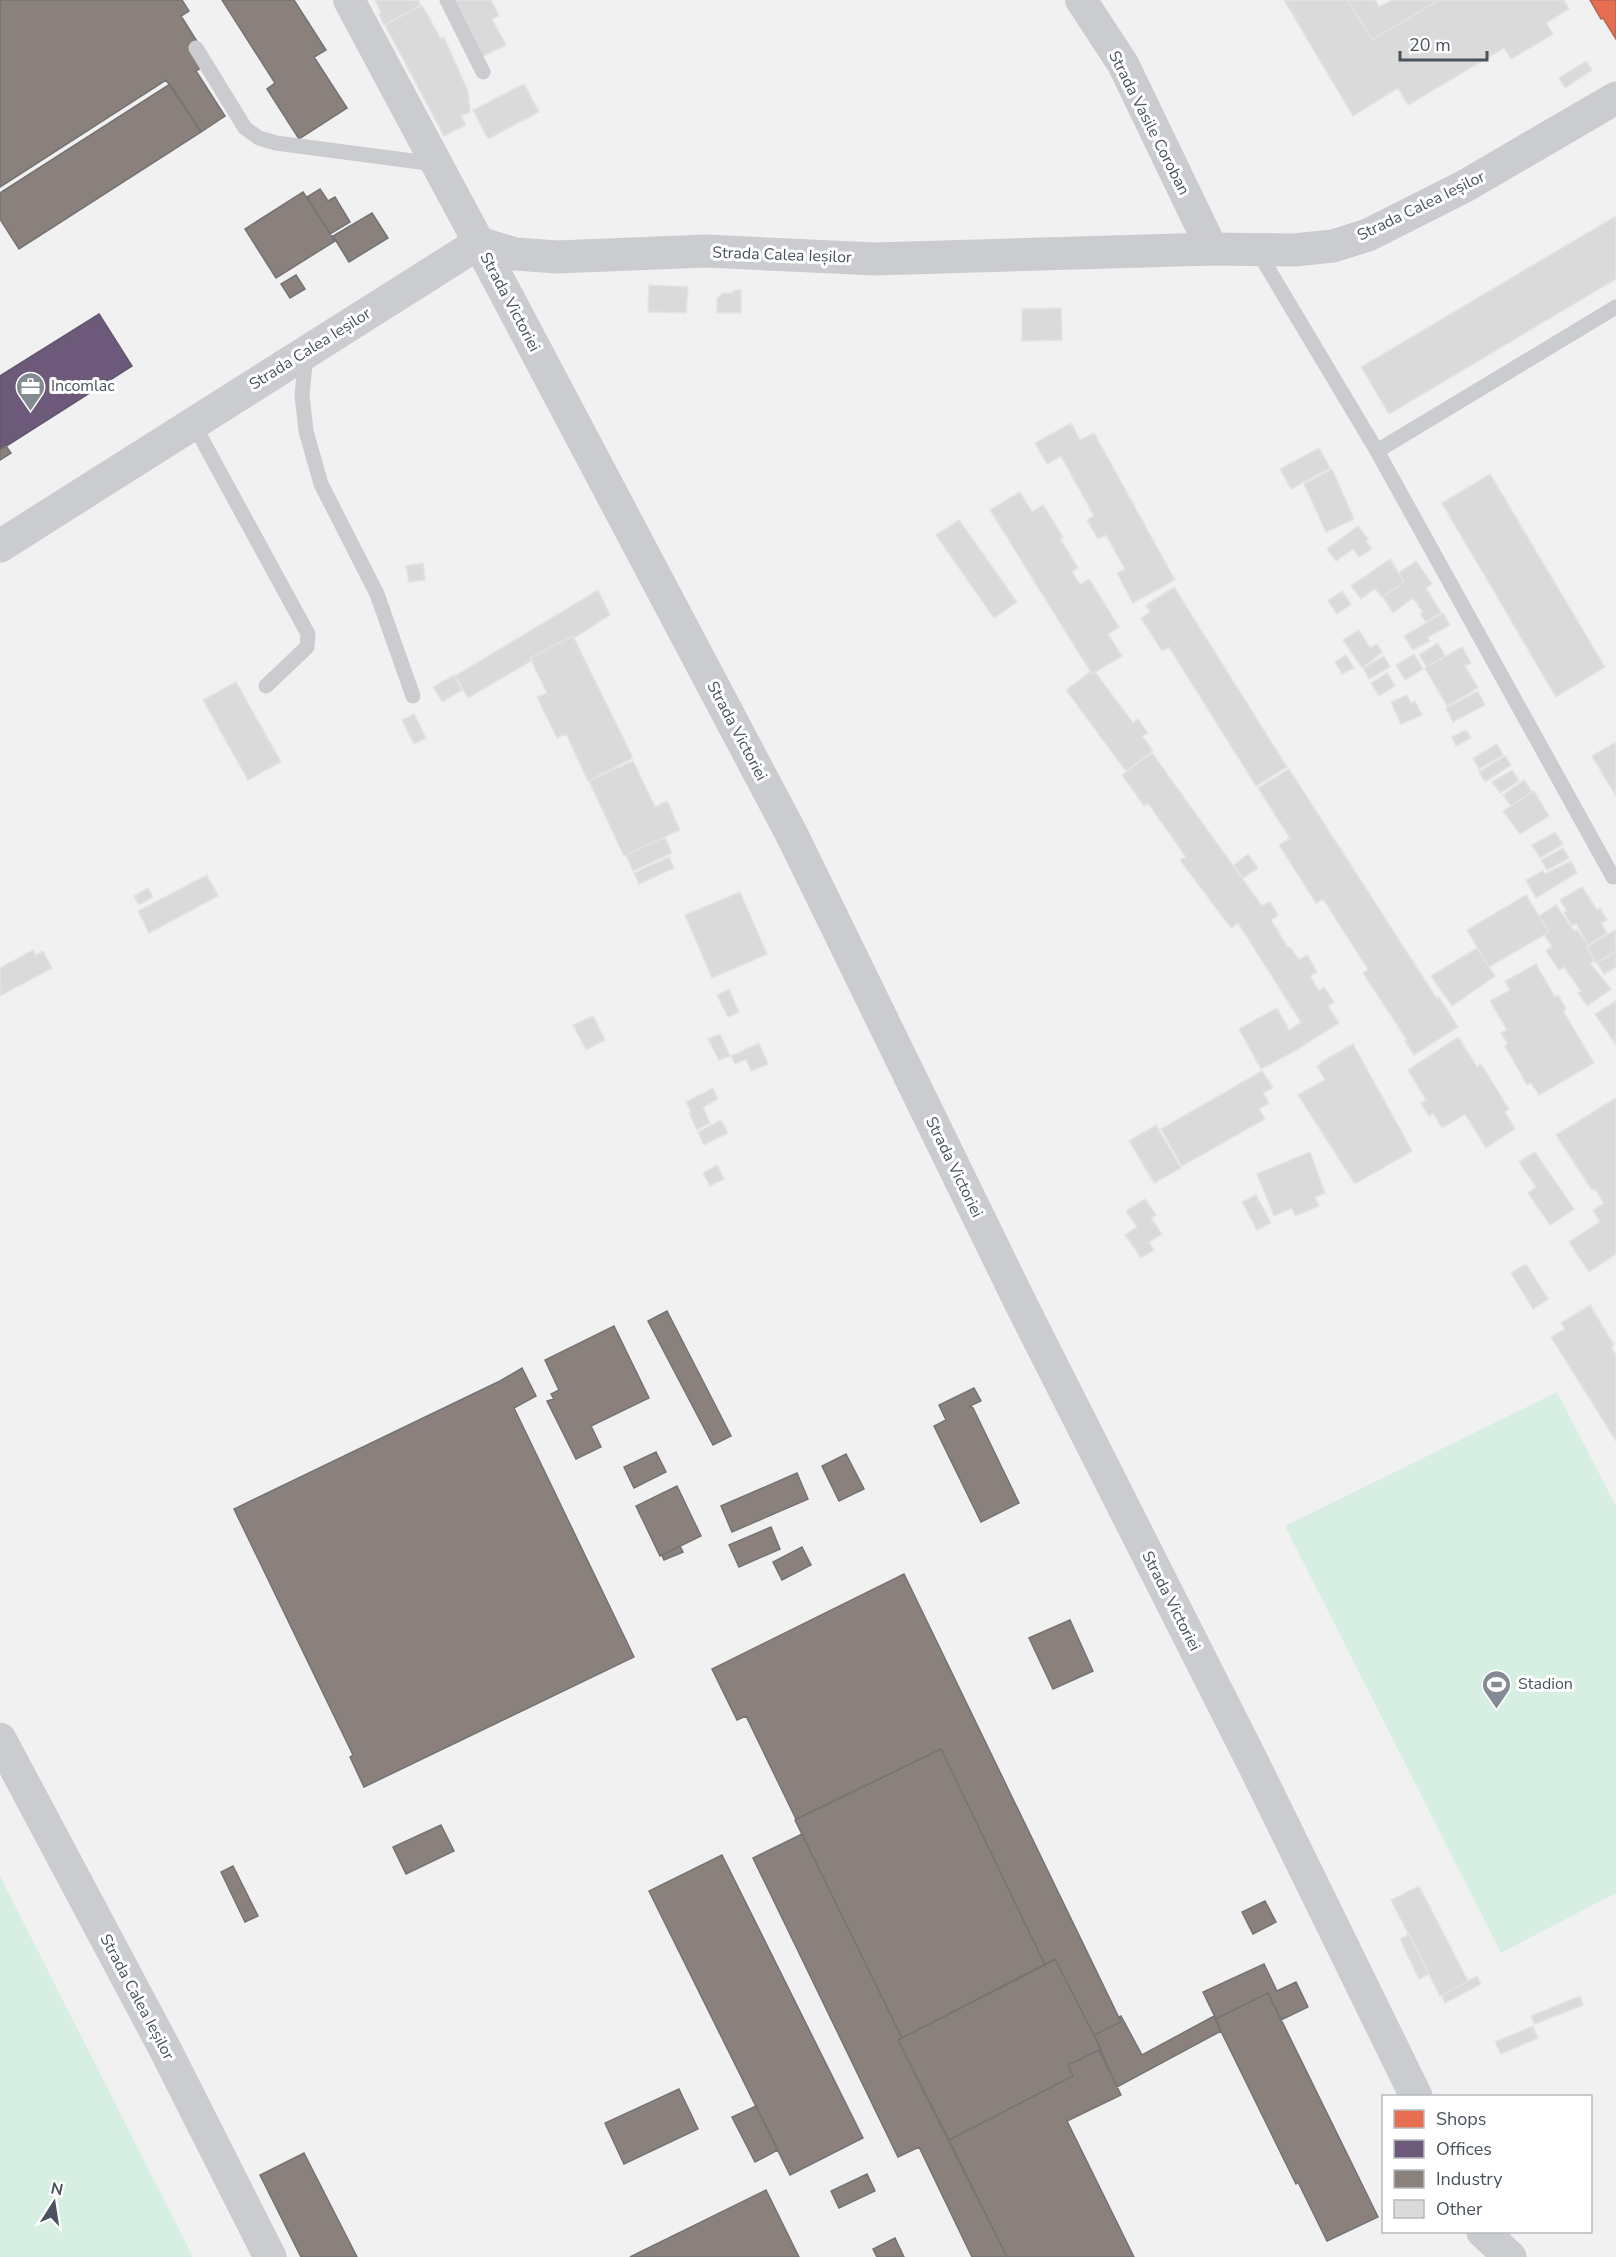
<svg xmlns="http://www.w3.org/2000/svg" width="1616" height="2257" font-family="'Nunito Sans',sans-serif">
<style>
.green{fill:#d7efe2}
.shops{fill:#e76f51;stroke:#b86655;stroke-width:1.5}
.offices{fill:#6d597a;stroke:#625771;stroke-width:1.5}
.industry{fill:#8a817c;stroke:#767373;stroke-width:1.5}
.building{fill:#dadadb;stroke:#e3e3e4;stroke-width:1.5}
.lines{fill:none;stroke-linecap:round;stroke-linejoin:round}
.service{stroke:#cbcccf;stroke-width:15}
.minor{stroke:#cbcccf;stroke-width:32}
.tertiary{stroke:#cbcccf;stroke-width:33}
.labels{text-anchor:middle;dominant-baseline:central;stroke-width:6;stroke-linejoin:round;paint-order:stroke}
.street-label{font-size:16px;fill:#49525d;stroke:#fff}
.poi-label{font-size:16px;fill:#49525d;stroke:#fff;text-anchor:start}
</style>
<rect width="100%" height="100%" fill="#f1f1f1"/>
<path class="green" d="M 1557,1392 L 1616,1506 L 1616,1893 L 1501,1953 L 1285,1526 Z
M 0,1876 L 193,2257 L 0,2257 Z"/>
<path class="shops" d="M 1590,0 L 1616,0 L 1616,39 L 1603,18 L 1601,19 Z"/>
<path class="offices" d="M 99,314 L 132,366 L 0,450 L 0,376 Z"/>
<path class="industry" d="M 0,0 L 182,0 L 189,11 L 181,16 L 210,62 L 196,71 L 225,116 L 201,132 L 166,80 L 0,187 Z
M 222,0 L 294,0 L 326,50 L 314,57 L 347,108 L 299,139 L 267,89 L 275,83 Z
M 170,84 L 201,132 L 19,249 L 0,219 L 0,193 Z
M 320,189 L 328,201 L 335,197 L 350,222 L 330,234 L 307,197 Z
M 303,192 L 335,241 L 276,278 L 245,229 Z
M 372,213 L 388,238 L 349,262 L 333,236 Z
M 296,275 L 305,289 L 290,298 L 281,284 Z
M 6,446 L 11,453 L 0,460 L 0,450 Z
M 667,1311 L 731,1436 L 713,1445 L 648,1321 Z
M 614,1326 L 649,1398 L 591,1426 L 601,1447 L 576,1459 L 547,1401 L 554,1399 L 551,1394 L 559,1390 L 545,1360 Z
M 522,1368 L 536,1396 L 514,1408 L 634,1657 L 364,1787 L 350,1757 L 353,1755 L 234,1509 L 500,1381 Z
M 974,1388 L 981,1401 L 970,1406 L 973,1408 L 1019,1503 L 981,1522 L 934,1426 L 946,1420 L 939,1405 Z
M 656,1452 L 666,1472 L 634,1488 L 624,1467 Z
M 846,1454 L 864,1489 L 839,1501 L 822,1466 Z
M 797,1473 L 808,1499 L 732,1532 L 721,1506 Z
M 677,1486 L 701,1536 L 660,1556 L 636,1506 Z
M 771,1527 L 780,1549 L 739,1567 L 729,1545 Z
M 680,1546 L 683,1552 L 664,1560 L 662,1555 Z
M 802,1547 L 811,1565 L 782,1580 L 773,1562 Z
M 904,1574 L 1121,2022 L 1094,2035 L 1055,1959 L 1045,1965 L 941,1749 L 796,1819 L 746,1716 L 737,1720 L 712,1669 Z
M 1070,1620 L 1093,1671 L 1053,1689 L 1029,1638 Z
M 941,1749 L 1045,1965 L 902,2038 L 795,1820 Z
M 441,1825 L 454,1851 L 406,1874 L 393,1847 Z
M 802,1834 L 902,2038 L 898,2040 L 1007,2257 L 972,2257 L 919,2147 L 898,2157 L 753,1858 Z
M 722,1855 L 863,2138 L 790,2175 L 649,1891 Z
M 233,1866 L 258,1916 L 245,1922 L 221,1872 Z
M 1265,1901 L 1276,1922 L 1253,1934 L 1242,1912 Z
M 1055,1959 L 1101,2049 L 1068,2065 L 1073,2076 L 949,2140 L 898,2040 Z
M 1264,1964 L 1277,1991 L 1296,1982 L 1308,2007 L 1281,2020 L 1268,1993 L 1216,2019 L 1203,1992 Z
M 1268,1993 L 1378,2217 L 1327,2241 L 1298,2182 L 1296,2184 L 1215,2019 Z
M 1121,2016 L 1142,2055 L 1214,2016 L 1221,2031 L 1117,2087 L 1094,2035 L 1121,2022 L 1119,2017 Z
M 1099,2050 L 1121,2095 L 1067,2121 L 1134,2257 L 1007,2257 L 949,2140 L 1073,2076 L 1068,2065 Z
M 679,2089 L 698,2129 L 624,2164 L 605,2123 Z
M 756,2106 L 778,2150 L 755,2162 L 732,2117 Z
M 304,2153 L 357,2257 L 301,2257 L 260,2175 Z
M 867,2174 L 875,2191 L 839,2208 L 831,2191 Z
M 766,2190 L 799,2257 L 630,2257 Z
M 895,2238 L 904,2257 L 877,2257 L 873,2249 Z"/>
<path class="building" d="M 375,0 L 418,0 L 421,5 L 384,25 L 379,14 L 381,13 Z
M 454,0 L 491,0 L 499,16 L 492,19 L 506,45 L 472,62 Z
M 1284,0 L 1348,0 L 1372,40 L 1439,0 L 1564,0 L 1569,9 L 1546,23 L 1553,34 L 1511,59 L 1504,48 L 1408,105 L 1398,88 L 1353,116 Z
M 1348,0 L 1375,0 L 1379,7 L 1392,0 L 1439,0 L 1372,40 Z
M 422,5 L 441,39 L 444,38 L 468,91 L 470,112 L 461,116 L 466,125 L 444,136 L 385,25 Z
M 1586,61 L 1592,70 L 1565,88 L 1559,78 Z
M 524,84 L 539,112 L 488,139 L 473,110 Z
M 1616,216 L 1616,279 L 1389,414 L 1361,367 Z
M 649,285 L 688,287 L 686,313 L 648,312 Z
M 735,290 L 741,290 L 741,313 L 717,313 L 717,298 L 723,293 L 732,293 Z
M 1061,308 L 1062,340 L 1022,341 L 1022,309 Z
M 1071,423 L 1080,440 L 1094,433 L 1175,580 L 1133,603 L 1117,573 L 1125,569 L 1106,535 L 1098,539 L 1087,520 L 1094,516 L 1061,456 L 1047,464 L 1035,443 Z
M 1319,448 L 1330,468 L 1291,489 L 1280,469 Z
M 1332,469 L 1354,519 L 1326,532 L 1304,484 Z
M 1490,474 L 1605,667 L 1556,697 L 1442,503 Z
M 1020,492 L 1032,512 L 1043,505 L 1063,537 L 1060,539 L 1078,568 L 1072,572 L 1080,585 L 1089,579 L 1119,627 L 1108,634 L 1122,656 L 1092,674 L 990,510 Z
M 959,520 L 1017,602 L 994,618 L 936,535 Z
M 1358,526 L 1368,539 L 1366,541 L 1372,549 L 1359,557 L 1353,549 L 1336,561 L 1327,549 Z
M 1390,559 L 1404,582 L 1382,597 L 1375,589 L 1361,599 L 1351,586 Z
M 1416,561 L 1432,584 L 1426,588 L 1441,612 L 1426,622 L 1420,614 L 1423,612 L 1413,598 L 1393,613 L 1383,597 L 1404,582 L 1399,573 Z
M 423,563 L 425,580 L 409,582 L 406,566 Z
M 1174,587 L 1287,767 L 1256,786 L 1169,647 L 1162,651 L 1141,618 L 1150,612 L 1146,605 Z
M 598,590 L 610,615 L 574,638 L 573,636 L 530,658 L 531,661 L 468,698 L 455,676 Z
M 1342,591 L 1351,604 L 1337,614 L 1328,601 Z
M 1443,613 L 1450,625 L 1428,637 L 1430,641 L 1413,650 L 1404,636 Z
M 1359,630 L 1370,648 L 1377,644 L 1382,652 L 1362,668 L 1343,640 Z
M 573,636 L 633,758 L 588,781 L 566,734 L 557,738 L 537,697 L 547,693 L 530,658 Z
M 1438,643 L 1445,656 L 1427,667 L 1419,655 Z
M 1462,647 L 1471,663 L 1465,666 L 1478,688 L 1447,706 L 1425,668 Z
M 1414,654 L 1423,669 L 1405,680 L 1396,665 Z
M 1346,655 L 1354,668 L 1342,674 L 1335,662 Z
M 1384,656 L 1390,667 L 1369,679 L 1363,668 Z
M 1090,672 L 1092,674 L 1095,672 L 1133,723 L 1138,719 L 1148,733 L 1142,736 L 1153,751 L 1126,771 L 1066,690 Z
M 1387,673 L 1395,686 L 1379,696 L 1371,683 Z
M 454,675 L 462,690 L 442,702 L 433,687 Z
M 236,682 L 281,762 L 248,780 L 203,700 Z
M 1478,691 L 1485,705 L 1453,722 L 1446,708 Z
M 1407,695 L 1411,703 L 1415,701 L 1422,715 L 1401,724 L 1391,702 Z
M 414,714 L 426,738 L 414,744 L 402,720 Z
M 1466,730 L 1471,738 L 1456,746 L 1452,737 Z
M 1616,742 L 1616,796 L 1592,756 Z
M 1497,744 L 1503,755 L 1479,769 L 1473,758 Z
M 1152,753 L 1262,906 L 1270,902 L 1278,915 L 1271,920 L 1288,948 L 1290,947 L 1299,960 L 1307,955 L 1317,972 L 1310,976 L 1319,991 L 1324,987 L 1334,1002 L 1328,1006 L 1339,1023 L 1293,1052 L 1261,1069 L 1239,1029 L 1277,1008 L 1289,1030 L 1301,1022 L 1238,923 L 1231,928 L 1180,860 L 1186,857 L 1148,803 L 1144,806 L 1122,775 Z
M 1505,756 L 1511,765 L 1485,782 L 1479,772 Z
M 633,761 L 655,807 L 667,801 L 680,830 L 624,856 L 589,781 Z
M 1289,769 L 1437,999 L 1439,997 L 1458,1027 L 1414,1055 L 1405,1041 L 1407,1040 L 1363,973 L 1368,969 L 1323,899 L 1316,903 L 1279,845 L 1290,838 L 1258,788 Z
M 1512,770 L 1519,781 L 1500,793 L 1492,782 Z
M 1524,780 L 1532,792 L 1511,806 L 1503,795 Z
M 1534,791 L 1549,816 L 1520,834 L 1503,811 Z
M 1555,832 L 1563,844 L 1540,858 L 1532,845 Z
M 665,837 L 672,853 L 633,871 L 626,855 Z
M 1563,848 L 1569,858 L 1547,870 L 1541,860 Z
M 1248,854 L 1258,868 L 1243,878 L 1234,865 Z
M 669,857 L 674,868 L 639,884 L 634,873 Z
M 1571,861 L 1577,873 L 1536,898 L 1526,880 L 1543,871 L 1545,874 Z
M 207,875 L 218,896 L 149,933 L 138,911 Z
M 1582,887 L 1597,910 L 1600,908 L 1607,920 L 1601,923 L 1607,933 L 1588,945 L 1576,923 L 1572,926 L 1564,912 L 1567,911 L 1560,900 Z
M 148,888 L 153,897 L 139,905 L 134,896 Z
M 740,892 L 767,954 L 712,978 L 685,915 Z
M 1526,895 L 1549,932 L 1489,967 L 1467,930 Z
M 1556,905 L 1574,931 L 1577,930 L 1589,946 L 1587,947 L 1595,960 L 1590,963 L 1611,989 L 1587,1006 L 1578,993 L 1581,991 L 1564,967 L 1559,970 L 1546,951 L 1552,946 L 1544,935 L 1549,932 L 1539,916 Z
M 1615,930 L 1616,951 L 1596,963 L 1587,947 Z
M 1477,948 L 1495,976 L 1452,1006 L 1431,976 Z
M 33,950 L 36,955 L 43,951 L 52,968 L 0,996 L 0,968 Z
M 1616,952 L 1616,967 L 1604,974 L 1597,963 Z
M 1536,964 L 1555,997 L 1558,995 L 1566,1009 L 1563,1011 L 1594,1063 L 1539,1095 L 1531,1083 L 1527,1085 L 1505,1046 L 1508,1044 L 1501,1033 L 1507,1030 L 1490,1001 L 1510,990 L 1505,981 Z
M 729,989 L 739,1012 L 728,1017 L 717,995 Z
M 1616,1001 L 1616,1045 L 1595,1014 Z
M 593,1016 L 605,1040 L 586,1050 L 573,1025 Z
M 720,1034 L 730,1056 L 719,1060 L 708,1039 Z
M 1458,1037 L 1477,1067 L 1481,1064 L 1509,1109 L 1505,1112 L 1515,1129 L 1486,1148 L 1465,1114 L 1442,1128 L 1433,1113 L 1429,1116 L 1421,1103 L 1426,1100 L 1408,1070 Z
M 759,1043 L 768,1064 L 751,1071 L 746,1059 L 735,1064 L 731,1056 Z
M 1353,1044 L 1412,1151 L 1355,1184 L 1298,1095 L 1325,1080 L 1317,1066 L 1322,1063 L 1321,1062 Z
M 1262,1071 L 1273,1088 L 1263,1093 L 1269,1103 L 1259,1109 L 1265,1119 L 1182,1166 L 1161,1129 Z
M 713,1088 L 718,1099 L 703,1107 L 710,1123 L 697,1130 L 689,1113 L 691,1112 L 686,1102 Z
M 1616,1098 L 1616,1254 L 1589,1272 L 1569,1242 L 1600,1222 L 1593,1210 L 1604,1203 L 1595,1189 L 1592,1190 L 1556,1135 Z
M 721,1120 L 728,1133 L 704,1145 L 698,1132 Z
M 1156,1125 L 1181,1168 L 1154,1183 L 1129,1141 Z
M 1310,1152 L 1325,1193 L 1315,1197 L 1319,1206 L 1295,1216 L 1292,1208 L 1274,1216 L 1257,1174 Z
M 1535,1152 L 1574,1209 L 1550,1225 L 1528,1193 L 1536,1187 L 1519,1162 Z
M 717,1165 L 724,1179 L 710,1186 L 703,1173 Z
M 1256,1195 L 1271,1223 L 1257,1230 L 1242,1202 Z
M 1145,1199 L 1156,1215 L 1151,1218 L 1162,1234 L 1149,1242 L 1154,1250 L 1141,1258 L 1125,1235 L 1137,1227 L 1126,1211 Z
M 1526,1264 L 1548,1299 L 1533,1309 L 1511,1273 Z
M 1590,1305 L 1614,1345 L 1611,1347 L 1616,1355 L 1616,1441 L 1551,1337 L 1565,1329 L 1561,1323 Z
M 1419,1886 L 1468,1981 L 1440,1996 L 1391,1900 Z
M 1409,1934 L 1429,1974 L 1419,1979 L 1400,1939 Z
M 1477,1976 L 1481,1984 L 1445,2003 L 1442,1995 Z
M 1580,1996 L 1583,2005 L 1535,2024 L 1531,2016 Z
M 1533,2026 L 1538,2038 L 1501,2054 L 1495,2042 Z"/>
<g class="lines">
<path class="service" d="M 447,0 L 483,72
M 196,48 L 245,128 L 259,138 L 276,143 L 435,164
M 1257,250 L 1377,451
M 306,354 L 302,395 L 306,431 L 321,484 L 377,594 L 413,696
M 193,423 L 308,634 L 307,647 L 266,686
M 1613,877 L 1377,451 L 1616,307"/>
<path class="minor" d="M 349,0 L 479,243
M 1081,0 L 1123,64 L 1212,249"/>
<path class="tertiary" d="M 479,243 L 792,835 L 1021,1304 L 1254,1765 L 1416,2096
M 479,243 L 515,254 L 557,257 L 706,251 L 875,259 L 1212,249 L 1294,250 L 1333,246 L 1368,235 L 1465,186 L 1616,98
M 0,546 L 479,243
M 0,1739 L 165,2049 L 270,2257
M 1483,2232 L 1510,2257"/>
</g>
<defs>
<symbol id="office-pin" viewBox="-11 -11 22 30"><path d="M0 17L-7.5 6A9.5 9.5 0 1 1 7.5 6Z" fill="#848a91" stroke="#fff"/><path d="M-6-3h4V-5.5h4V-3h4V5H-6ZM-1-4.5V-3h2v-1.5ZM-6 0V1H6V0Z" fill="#fff"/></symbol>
<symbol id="stadium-pin" viewBox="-11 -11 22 30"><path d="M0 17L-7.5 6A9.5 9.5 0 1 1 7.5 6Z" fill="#848a91" stroke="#fff"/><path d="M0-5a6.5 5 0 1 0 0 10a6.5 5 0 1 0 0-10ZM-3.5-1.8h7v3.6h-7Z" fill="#fff"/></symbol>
</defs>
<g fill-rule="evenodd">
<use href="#office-pin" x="14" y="370" width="33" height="45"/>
<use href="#stadium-pin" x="1480" y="1668" width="33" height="45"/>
</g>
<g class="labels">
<g class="street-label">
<text transform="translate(1149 123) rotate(63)">Strada Vasile Coroban</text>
<text transform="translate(1421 206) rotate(-26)">Strada Calea Ieșilor</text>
<text transform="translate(782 255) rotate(2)">Strada Calea Ieșilor</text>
<text transform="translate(510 302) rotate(62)">Strada Victoriei</text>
<text transform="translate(310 349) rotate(-32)">Strada Calea Ieșilor</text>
<text transform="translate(737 731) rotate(62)">Strada Victoriei</text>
<text transform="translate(954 1167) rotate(64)">Strada Victoriei</text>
<text transform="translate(1171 1601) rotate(63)">Strada Victoriei</text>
<text transform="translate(137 1997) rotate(62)">Strada Calea Ieșilor</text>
</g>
<g class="poi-label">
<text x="51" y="386">Incomlac</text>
<text x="1518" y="1684">Stadion</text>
</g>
</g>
<rect x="1382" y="2095" width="210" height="138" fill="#ffffff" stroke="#b6babe" stroke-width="1.5"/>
<rect x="1394" y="2110" width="30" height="18" fill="#e76f51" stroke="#b6babe" stroke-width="1.5"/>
<text x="1436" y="2125" font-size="18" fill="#49525d">Shops</text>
<rect x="1394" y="2140" width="30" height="18" fill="#6d597a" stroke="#b6babe" stroke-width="1.5"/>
<text x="1436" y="2155" font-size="18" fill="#49525d">Offices</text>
<rect x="1394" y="2170" width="30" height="18" fill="#8a817c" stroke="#b6babe" stroke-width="1.5"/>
<text x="1436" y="2185" font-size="18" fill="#49525d">Industry</text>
<rect x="1394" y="2200" width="30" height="18" fill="#dadadb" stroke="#b6babe" stroke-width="1.5"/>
<text x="1436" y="2215" font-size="18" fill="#49525d">Other</text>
<g transform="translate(54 2203) rotate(12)" stroke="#ffffff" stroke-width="4.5" paint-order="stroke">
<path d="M0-4.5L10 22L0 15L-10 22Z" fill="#49525d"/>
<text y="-9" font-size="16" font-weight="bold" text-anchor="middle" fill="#49525d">N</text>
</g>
<path d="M1400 51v9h87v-9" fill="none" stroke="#49525d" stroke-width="3"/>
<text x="1409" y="51" font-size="18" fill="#49525d" stroke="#ffffff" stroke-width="4.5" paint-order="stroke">20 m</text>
</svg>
